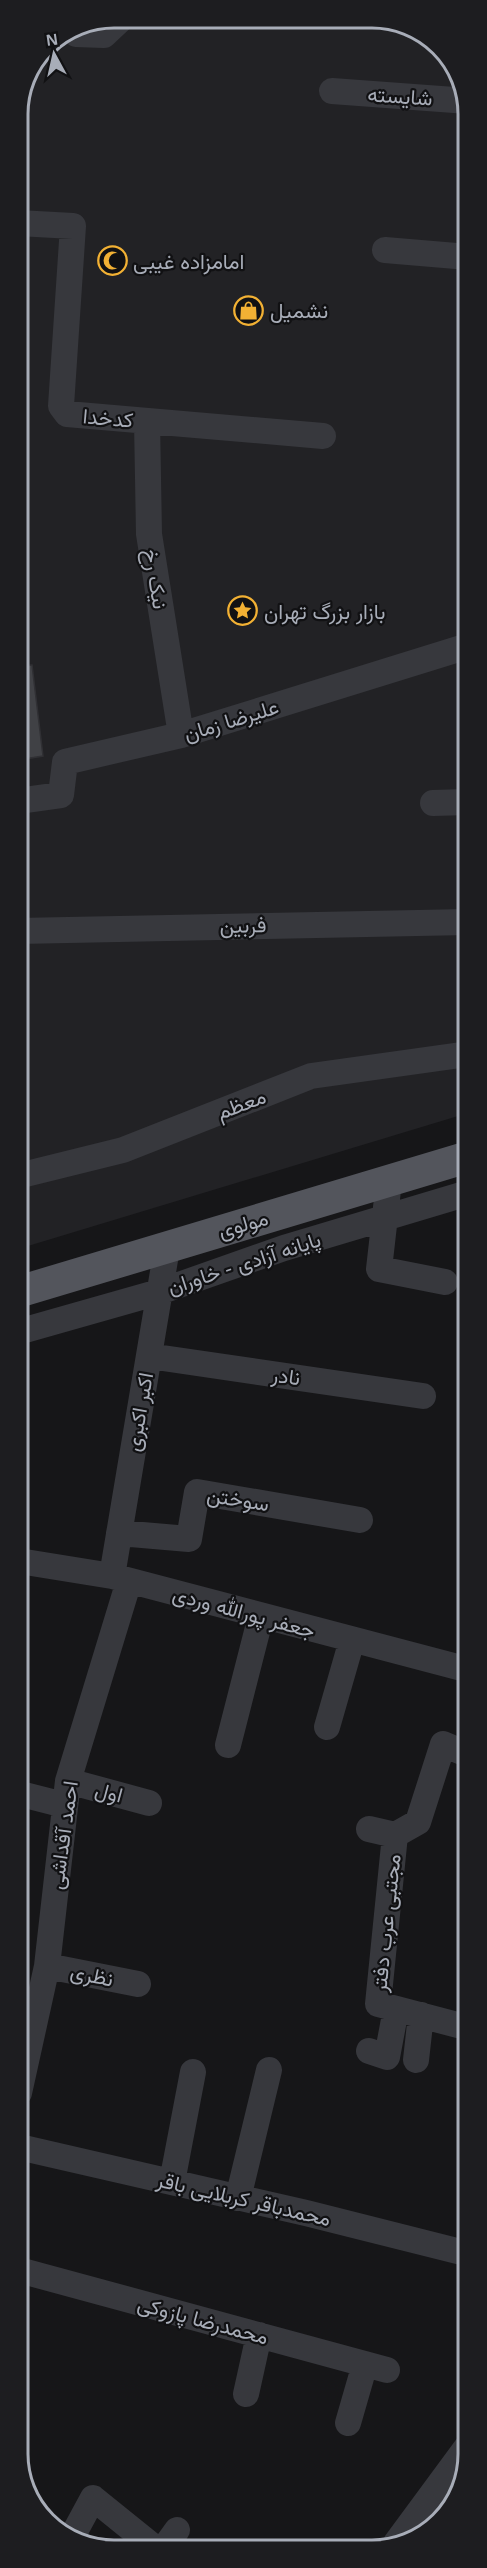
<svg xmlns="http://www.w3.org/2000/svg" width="487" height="2568" font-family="Helvetica,Vazirmatn,sans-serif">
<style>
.built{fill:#222225}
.building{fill:#404145;stroke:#303034;stroke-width:1.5}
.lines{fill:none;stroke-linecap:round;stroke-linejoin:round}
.minor{stroke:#37383d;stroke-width:26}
.major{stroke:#53555c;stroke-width:32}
.labels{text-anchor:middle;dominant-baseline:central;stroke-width:4.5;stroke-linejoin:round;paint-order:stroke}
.street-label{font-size:21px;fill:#a8adb8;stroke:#111113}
.poi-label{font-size:21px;fill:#a8adb8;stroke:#111113;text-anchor:start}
.rim{fill:none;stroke:#a8adb8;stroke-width:3}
</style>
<rect width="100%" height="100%" fill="#161618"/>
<path class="built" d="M 115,18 L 397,21 L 445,51 L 468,102 L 468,1113 L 18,1249 L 18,109 L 47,46 Z"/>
<path class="building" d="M 32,665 L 43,756 L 18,760 L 18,666 Z"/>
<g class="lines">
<path class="minor" d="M 76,34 L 104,35 L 122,18
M 332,91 L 468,101
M 18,223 L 73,226 L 61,406 L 67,414 L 323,436
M 385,250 L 468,257
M 147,421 L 149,534 L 181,735
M 18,801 L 61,795 L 65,762 L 181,735 L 468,646
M 433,803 L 468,802
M 18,931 L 468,922
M 18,1176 L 123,1150 L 311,1076 L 468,1054
M 389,1181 L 379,1269 L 445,1282
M 18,1332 L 159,1292 L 284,1248 L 468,1193
M 149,1356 L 423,1396
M 119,1533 L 189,1539 L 197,1492 L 360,1520
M 19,1561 L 112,1576 L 469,1670
M 112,1576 L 167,1248
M 327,1727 L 352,1640
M 228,1745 L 261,1616
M 469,1755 L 443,1744 L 418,1822 L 395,1835 L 378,2004 L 469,2028
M 68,1781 L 149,1803
M 21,1794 L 64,1805
M 369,1829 L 395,1835
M 47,1966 L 138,1984
M 369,2051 L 387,2057 L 396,2009
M 416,2060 L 421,2015
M 19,2093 L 47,1966 L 68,1781 L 129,1581
M 19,2147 L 306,2213 L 469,2254
M 172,2182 L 193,2072
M 238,2198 L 269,2070
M 19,2270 L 387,2370
M 246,2394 L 259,2335
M 348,2423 L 365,2364
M 73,2535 L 93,2498 L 155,2548
M 396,2543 L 469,2444
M 164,2548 L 177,2530"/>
<path class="major" d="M 18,1292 L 468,1157"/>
</g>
<defs>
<symbol id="mosque-ring" viewBox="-11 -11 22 22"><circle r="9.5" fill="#111113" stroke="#f2b134" stroke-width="1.5"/><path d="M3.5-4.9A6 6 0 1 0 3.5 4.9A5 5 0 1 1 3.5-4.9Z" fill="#f2b134"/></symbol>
<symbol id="shop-ring" viewBox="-11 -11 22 22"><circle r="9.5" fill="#111113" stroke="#f2b134" stroke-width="1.5"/><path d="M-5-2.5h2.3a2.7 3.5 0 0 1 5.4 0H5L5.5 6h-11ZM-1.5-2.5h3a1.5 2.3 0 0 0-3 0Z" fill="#f2b134"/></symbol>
<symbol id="sight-ring" viewBox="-11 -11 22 22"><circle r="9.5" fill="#111113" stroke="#f2b134" stroke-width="1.5"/><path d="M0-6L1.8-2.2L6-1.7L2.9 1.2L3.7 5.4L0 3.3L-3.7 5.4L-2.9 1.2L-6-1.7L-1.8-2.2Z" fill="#f2b134"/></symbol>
</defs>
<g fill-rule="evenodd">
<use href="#mosque-ring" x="96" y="244" width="33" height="33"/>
<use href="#shop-ring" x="232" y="294" width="33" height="33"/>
<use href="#sight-ring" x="226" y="594" width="33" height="33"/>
</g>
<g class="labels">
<g class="street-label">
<text transform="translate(400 96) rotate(4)">شایسته</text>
<text transform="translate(108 418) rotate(5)">کدخدا</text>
<text transform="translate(156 579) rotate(81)">نیک رخ</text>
<text transform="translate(231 720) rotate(-17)">علیرضا زمان</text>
<text transform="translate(243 925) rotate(-1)">فربین</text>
<text transform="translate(241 1104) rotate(-21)">معظم</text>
<text transform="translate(243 1224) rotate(-16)">مولوی</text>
<text transform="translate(244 1263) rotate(-18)">پایانه آزادی - خاوران</text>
<text transform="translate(286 1376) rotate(8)">نادر</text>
<text transform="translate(139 1412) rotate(-80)">اکبر اکبری</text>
<text transform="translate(238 1499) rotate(9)">سوختن</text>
<text transform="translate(244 1612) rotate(15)">جعفر پورالله وردی</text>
<text transform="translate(109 1792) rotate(15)">اول</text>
<text transform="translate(63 1835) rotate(-82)">احمد آقداشی</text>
<text transform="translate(386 1923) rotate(-84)">مجتبی عرب دفتر</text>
<text transform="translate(92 1975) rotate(12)">نظری</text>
<text transform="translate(244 2199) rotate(13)">محمدباقر کربلایی باقر</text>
<text transform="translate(203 2320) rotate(15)">محمدرضا پازوکی</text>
</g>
<g class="poi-label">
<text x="133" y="261">امامزاده غیبی</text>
<text x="270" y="310">نشمیل</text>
<text x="264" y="611">بازار بزرگ تهران</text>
</g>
</g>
<path d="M0 0H487V2568H0ZM114 28H372A86 86 0 0 1 458 114V2454A86 86 0 0 1 372 2540H114A86 86 0 0 1 28 2454V114A86 86 0 0 1 114 28Z" fill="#1d1d20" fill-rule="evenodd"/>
<path class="rim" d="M114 28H372A86 86 0 0 1 458 114V2454A86 86 0 0 1 372 2540H114A86 86 0 0 1 28 2454V114A86 86 0 0 1 114 28Z"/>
<g transform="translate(54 54) rotate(352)" stroke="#111113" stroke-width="4.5" paint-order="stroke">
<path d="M0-4.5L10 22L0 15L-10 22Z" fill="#a8adb8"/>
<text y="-9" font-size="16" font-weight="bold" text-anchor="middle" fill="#a8adb8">N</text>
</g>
</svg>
